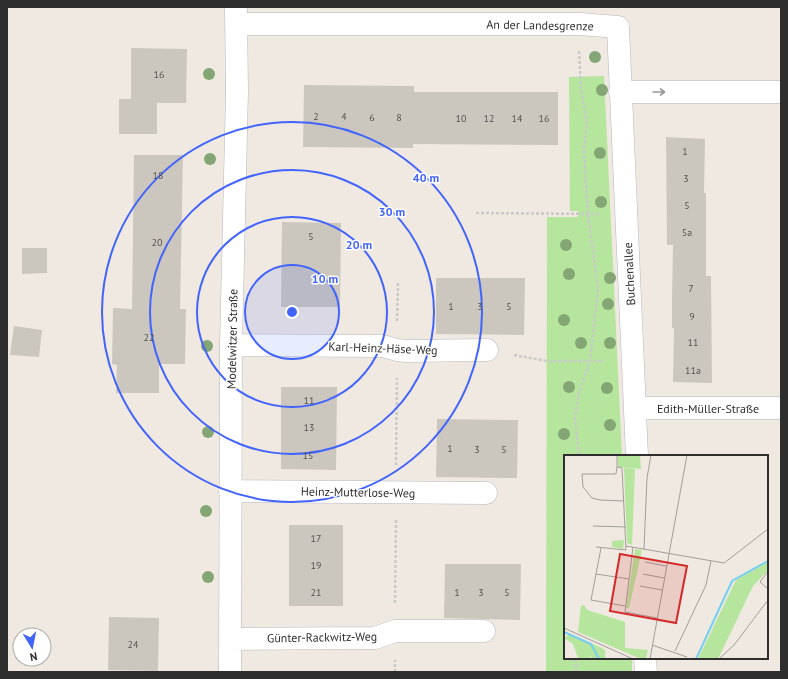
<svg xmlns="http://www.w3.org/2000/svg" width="788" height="679" font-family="'PT Sans',sans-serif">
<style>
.green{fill:#b6e59e}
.building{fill:#cbc7bf}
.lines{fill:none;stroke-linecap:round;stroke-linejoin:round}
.minor-casing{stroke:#b4b7c1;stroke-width:23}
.path{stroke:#c9c9c9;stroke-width:2.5;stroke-dasharray:3 2;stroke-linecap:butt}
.minor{stroke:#fff;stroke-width:22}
.tree{fill:#84a574}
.oneway{stroke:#969696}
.ring{fill:none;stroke:#4264fb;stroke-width:2}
.labels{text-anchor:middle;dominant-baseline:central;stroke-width:3;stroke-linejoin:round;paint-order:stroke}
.number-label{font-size:10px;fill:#555452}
.street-label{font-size:12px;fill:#2e2e2e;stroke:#fff}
.inset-river{fill:none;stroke:#75cff0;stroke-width:2}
.inset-road{fill:none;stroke:#a29e99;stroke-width:1}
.view{fill:#d62828;fill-opacity:0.15;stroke:#d62828;stroke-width:2}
.inset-edge{fill:none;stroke:#2e2e2e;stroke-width:2}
.centre{fill:#4264fb;stroke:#fff;stroke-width:2}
.ring-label{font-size:12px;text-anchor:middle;font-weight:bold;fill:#4264fb;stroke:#fff;stroke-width:3;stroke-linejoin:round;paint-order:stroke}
</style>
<rect width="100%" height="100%" fill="#efe9e1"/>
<path class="green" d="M 604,76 L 622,456 L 565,456 L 565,658 L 632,658 L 632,672 L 546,672 L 547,217 L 578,217 L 578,211 L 570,211 L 569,77 Z"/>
<path class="building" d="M 131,48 L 187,49 L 186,103 L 157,103 L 157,134 L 119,134 L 119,99 L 131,99 Z
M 304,85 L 414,86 L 414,92 L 558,92 L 558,145 L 413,144 L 413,148 L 303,147 Z
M 666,137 L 705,139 L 704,193 L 706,193 L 706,276 L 711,276 L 712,383 L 673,382 L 674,328 L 672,328 L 672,301 L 673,245 L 667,245 Z
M 134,155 L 183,155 L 180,309 L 186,309 L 185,364 L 159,364 L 159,393 L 116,393 L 117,365 L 112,364 L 113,308 L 132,309 Z
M 282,222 L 341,223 L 340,307 L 281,307 Z
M 22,248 L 47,248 L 47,273 L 22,274 Z
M 436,278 L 525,278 L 524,335 L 436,334 Z
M 14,326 L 42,330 L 39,357 L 10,355 Z
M 281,387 L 337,387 L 336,470 L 281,469 Z
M 437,419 L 518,420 L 517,478 L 436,477 Z
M 289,525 L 343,525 L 343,606 L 289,606 Z
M 445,564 L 521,564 L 520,620 L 444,618 Z
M 109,617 L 159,618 L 158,671 L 108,670 Z"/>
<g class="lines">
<defs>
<path id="minor" d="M 236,24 L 580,24 L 618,27 L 637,456
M 620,92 L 781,92
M 231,345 L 383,346 L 397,350 L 406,351 L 487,350
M 635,408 L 781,408
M 230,491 L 486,493
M 230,639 L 375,638 L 395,631 L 484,631
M 645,658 L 646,672
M 230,672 L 231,345 L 237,91 L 236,7"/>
</defs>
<use href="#minor" class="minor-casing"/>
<path class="path" d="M 579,51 L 581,90 L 587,121 L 584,152 L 588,214 L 598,289 L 590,361 L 579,393 L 575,417 L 578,447 L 580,456
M 476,213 L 599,214
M 397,321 L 398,283
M 514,355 L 547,361 L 604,361
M 396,465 L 397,378
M 395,603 L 396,520
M 395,672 L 395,660
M 576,672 L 576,658"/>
<use href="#minor" class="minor"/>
</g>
<g class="tree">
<circle cx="595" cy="57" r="6"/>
<circle cx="209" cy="74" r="6"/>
<circle cx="602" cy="90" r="6"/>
<circle cx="600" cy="153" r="6"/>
<circle cx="210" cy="159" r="6"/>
<circle cx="601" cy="202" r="6"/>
<circle cx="566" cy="245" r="6"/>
<circle cx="569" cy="274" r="6"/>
<circle cx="610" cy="278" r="6"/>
<circle cx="608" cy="304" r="6"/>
<circle cx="564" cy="320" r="6"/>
<circle cx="581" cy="343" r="6"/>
<circle cx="610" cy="343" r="6"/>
<circle cx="207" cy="346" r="6"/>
<circle cx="569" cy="387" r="6"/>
<circle cx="607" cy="388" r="6"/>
<circle cx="610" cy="425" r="6"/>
<circle cx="208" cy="432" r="6"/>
<circle cx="564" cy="434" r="6"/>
<circle cx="206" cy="511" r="6"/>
<circle cx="208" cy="577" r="6"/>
</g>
<defs><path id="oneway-shaft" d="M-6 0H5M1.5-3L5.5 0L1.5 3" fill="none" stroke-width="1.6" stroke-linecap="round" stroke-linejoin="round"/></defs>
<use class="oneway" href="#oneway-shaft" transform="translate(659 92)"/>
<circle cx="292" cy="312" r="47" fill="#4264fb" fill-opacity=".12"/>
<g class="ring">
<circle cx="292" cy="312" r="47"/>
<circle cx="292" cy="312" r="95"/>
<circle cx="292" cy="312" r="142"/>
<circle cx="292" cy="312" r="190"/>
</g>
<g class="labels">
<g class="number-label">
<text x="159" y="74">16</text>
<text x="316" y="116">2</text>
<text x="344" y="116">4</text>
<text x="372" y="117">6</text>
<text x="399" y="117">8</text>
<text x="461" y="118">10</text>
<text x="489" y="118">12</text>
<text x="517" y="118">14</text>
<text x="544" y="118">16</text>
<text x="685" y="151">1</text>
<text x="158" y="175">18</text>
<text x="686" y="178">3</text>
<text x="687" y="205">5</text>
<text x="687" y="232">5a</text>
<text x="311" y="236">5</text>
<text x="157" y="242">20</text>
<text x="691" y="288">7</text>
<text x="451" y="306">1</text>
<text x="480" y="306">3</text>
<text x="509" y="306">5</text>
<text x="692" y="316">9</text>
<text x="149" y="337">22</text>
<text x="693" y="342">11</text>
<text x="693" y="370">11a</text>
<text x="309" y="400">11</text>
<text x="309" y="427">13</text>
<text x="450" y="448">1</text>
<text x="477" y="449">3</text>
<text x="504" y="449">5</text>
<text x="308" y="455">15</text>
<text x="316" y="538">17</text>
<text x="316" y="565">19</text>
<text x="316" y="592">21</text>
<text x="457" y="592">1</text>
<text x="481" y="592">3</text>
<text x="507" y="592">5</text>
<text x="133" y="644">24</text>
</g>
<g class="street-label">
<text transform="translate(540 25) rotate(1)">An der Landesgrenze</text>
<text transform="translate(629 274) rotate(-93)">Buchenallee</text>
<text transform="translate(232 339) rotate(-89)">Modelwitzer Straße</text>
<text transform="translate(383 348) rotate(2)">Karl-Heinz-Häse-Weg</text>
<text x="708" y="408">Edith-Müller-Straße</text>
<text transform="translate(358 492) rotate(1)">Heinz-Mutterlose-Weg</text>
<text transform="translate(322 637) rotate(-1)">Günter-Rackwitz-Weg</text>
</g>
</g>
<g transform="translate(564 455)">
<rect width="204" height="204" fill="#efe9e1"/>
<path d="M 54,0 L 76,0 L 77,14 L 54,12 ZM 60,13 L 71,14 L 68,90 L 63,88 ZM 60,85 L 59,94 L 48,92 L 48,86 ZM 71,94 L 78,95 L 65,153 L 62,153 ZM 204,107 L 204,115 L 189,131 L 154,204 L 134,204 L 172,125 ZM 20,150 L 23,155 L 61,167 L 61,193 L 84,195 L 82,204 L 77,204 L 14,177 L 17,151 ZM 6,179 L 36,192 L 41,195 L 41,204 L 28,204 L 28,201 L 25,204 L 14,203 L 9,189 L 0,183 Z" fill="#b6e59e"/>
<path class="inset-river" d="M 0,177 L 27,189 L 35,204M 132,204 L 168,126 L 204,106"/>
<path class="inset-road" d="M 53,12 L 52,19 L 18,19 L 19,32 L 28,43 L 36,45 L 60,46M 29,71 L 62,72M 62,91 L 160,108 L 204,74M 32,92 L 62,95 L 58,13 L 53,12 L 53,0M 69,92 L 61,157 L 93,163M 37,93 L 27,145 L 61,151M 80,94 L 83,23 L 87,0M 81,107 L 102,111M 204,116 L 196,127 L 204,134M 32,119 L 65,124M 79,119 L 100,123M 76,131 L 98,135M 0,173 L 69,204M 88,190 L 123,202M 111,196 L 142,130 L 147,106M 86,204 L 123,0M 155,204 L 170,190 L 204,145"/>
<path class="view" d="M 56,99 L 123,111 L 112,168 L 46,156 Z"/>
<rect width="204" height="204" class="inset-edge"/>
</g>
<circle cx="292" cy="312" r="6" class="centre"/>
<g class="ring-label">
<text x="426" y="182">40 m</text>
<text x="392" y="216">30 m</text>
<text x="359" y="249">20 m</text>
<text x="325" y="283">10 m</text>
</g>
<rect width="788" height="679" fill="none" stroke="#2e2e2e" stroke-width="16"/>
<g transform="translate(32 647) rotate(170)"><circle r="19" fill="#ffffff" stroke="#ababab"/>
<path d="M0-3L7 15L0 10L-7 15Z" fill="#4264fb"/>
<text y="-6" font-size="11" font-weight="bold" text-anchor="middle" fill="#2e2e2e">N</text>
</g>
</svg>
